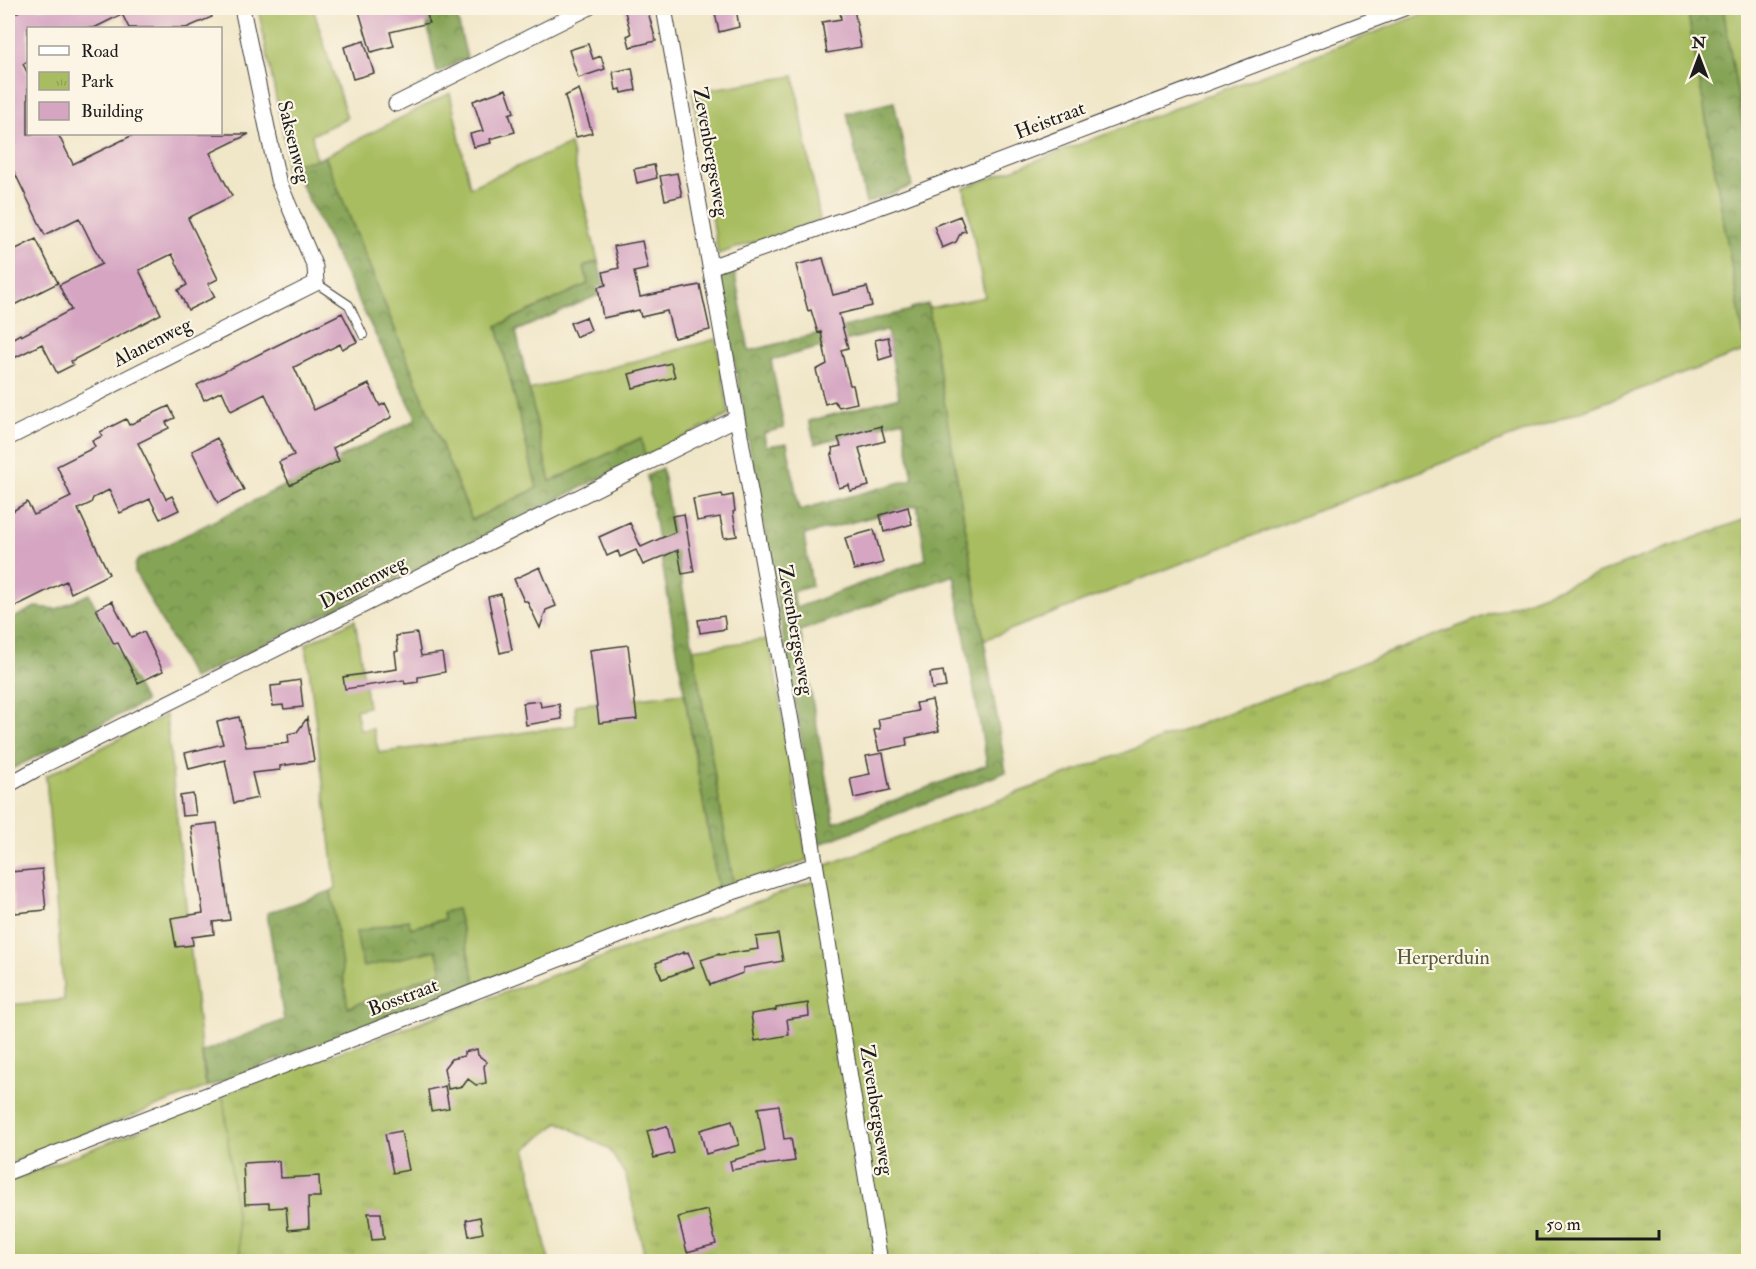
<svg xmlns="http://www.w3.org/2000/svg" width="1756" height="1269" font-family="'IM FELL Double Pica',serif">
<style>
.grass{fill:#a8bd61;stroke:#626c3e;stroke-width:1.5}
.forest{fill:url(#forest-crowns);stroke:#51603a;stroke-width:1.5;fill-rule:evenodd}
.park{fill:url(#park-tufts);stroke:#626c3e;stroke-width:1.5}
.building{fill:#d5a5c2}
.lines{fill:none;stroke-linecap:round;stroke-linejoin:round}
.service-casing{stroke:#3c3a36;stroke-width:10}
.minor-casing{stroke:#3c3a36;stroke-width:17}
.service{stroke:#fff;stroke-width:8}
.minor{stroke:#fff;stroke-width:15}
.labels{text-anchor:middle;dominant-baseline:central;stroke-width:4.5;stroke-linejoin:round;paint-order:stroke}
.street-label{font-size:20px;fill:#1c1c1c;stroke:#fcf5e5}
.park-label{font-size:20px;fill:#545c38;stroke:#fcf5e5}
</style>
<defs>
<pattern id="forest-crowns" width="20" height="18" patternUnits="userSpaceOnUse" patternTransform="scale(1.5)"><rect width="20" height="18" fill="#86a457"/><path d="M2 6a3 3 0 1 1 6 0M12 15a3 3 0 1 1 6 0" fill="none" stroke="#6d8547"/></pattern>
<pattern id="park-tufts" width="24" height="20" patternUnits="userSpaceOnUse" patternTransform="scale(1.5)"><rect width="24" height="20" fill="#a8bd61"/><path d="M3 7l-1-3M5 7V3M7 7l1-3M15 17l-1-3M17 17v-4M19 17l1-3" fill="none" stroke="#90a254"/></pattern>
</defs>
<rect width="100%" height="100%" fill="#fcf5e5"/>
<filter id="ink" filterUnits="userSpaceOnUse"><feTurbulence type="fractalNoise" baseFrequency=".0167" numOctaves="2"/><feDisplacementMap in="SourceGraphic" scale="12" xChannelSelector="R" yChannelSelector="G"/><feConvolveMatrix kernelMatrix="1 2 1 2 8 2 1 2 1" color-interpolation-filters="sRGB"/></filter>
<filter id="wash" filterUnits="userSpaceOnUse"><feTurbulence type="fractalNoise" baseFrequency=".008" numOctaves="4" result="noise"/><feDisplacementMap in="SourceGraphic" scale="24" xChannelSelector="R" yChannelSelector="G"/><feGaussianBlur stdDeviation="1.35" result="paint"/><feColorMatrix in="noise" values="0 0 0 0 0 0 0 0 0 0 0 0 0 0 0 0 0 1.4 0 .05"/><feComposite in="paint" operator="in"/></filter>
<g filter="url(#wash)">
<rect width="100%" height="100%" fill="#f0e6c8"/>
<path class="grass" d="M 258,8 L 313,8 L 347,118 L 312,135 L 316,160 L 292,164 L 285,172 L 286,148 Z
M 1439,8 L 1687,8 L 1746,351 C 1490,442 1237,542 984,640 L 928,308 L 985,297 L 964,188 Z
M 1723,8 L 1748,8 L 1748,157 Z
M 794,76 L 820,220 L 718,254 L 692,92 Z
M 450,93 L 470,187 L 570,144 L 598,261 L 584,266 L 588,284 L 497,326 L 537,488 L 472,520 L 325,156 Z
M 716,339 L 729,415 L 645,456 L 640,438 L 550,482 L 529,390 Z
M 355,620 L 368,707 L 356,710 L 360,730 L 373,729 L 379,753 L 576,725 L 575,705 L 684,693 L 719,893 L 476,984 L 445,919 L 410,928 L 408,920 L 356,932 L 363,967 L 436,949 L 442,971 L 347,1008 L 331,891 L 336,888 L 306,644 Z
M 769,639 L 807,860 L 734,887 L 693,649 Z
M 166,715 L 204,1077 L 207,1087 L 8,1164 L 8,1003 L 8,1005 L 64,1000 L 46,776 Z
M 473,1001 L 512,1261 L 8,1262 L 8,1182 L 249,1087 L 362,1181 L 345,1051 Z"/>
<path class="forest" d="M 424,8 L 455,8 L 467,58 L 437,73 Z
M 1687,8 L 1723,8 L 1748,157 L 1748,350 L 1746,351 Z
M 894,102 L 912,186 L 866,203 L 847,113 Z
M 325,156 L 472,520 L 537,488 L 497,326 L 588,284 L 584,266 L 598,261 L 605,292 L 516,331 L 550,482 L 641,438 L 645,456 L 193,679 L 135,572 L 135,565 L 138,559 L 415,420 L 415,415 L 291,164 L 316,160 Z
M 733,263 L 749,351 L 911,310 L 911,308 L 928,304 L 1006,772 L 820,844 L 718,268 ZM 887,330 L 899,397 L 809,421 L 815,444 L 903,420 L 913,479 L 799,510 L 787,443 L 766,446 L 764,433 L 784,428 L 771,360 ZM 917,505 L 926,559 L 796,608 L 792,592 L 812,586 L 804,535 ZM 954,575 L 987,765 L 834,823 L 800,631 Z
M 662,468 L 734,887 L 719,893 L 647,476 Z
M 89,594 L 145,702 L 8,771 L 8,621 L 35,607 L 57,609 Z
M 331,891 L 348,1008 L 442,971 L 436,950 L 363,967 L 356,932 L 408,920 L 411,928 L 444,920 L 443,912 L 457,909 L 476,984 L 207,1087 L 202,1052 L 284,1020 L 267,913 Z"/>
<path class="park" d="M 1748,518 L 1748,1261 L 646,1261 L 626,1176 L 609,1149 L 559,1122 L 526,1149 L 549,1261 L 241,1261 L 223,1094 L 825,877 L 824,866 L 1650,554 Z"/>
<g id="blocks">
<path class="building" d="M 25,8 L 207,8 L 212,17 L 186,28 L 129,28 L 122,14 L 94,28 L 28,28 L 28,61 L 23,64 L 28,74 L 28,134 L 58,134 L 73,164 L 135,134 L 249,134 L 210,153 L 232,196 L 188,218 L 218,279 L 208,284 L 215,297 L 188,310 L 178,290 L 187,285 L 172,254 L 139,270 L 161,314 L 71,361 L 73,365 L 57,373 L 42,344 L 8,361 L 8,341 L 20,334 L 21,336 L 71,310 L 59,285 L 102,264 L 79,218 L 45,235 L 8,159 L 8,17 Z
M 358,8 L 426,8 L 429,23 L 390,32 L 394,46 L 371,52 Z
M 624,8 L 647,8 L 656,41 L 630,47 L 627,36 L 631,34 Z
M 714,8 L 736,8 L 739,27 L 719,32 Z
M 854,9 L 861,47 L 827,53 L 822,22 L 841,19 L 840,11 Z
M 364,41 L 374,73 L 353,79 L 344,47 Z
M 588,44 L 593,59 L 601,56 L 605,69 L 578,78 L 569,50 Z
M 632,68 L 636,90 L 622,93 L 621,89 L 616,90 L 613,72 Z
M 506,89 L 514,112 L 509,114 L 515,132 L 490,139 L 491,143 L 474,147 L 470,134 L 483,131 L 473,101 Z
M 579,89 L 592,133 L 576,137 L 565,96 Z
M 654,165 L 657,178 L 637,183 L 634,169 Z
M 677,173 L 682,196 L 665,200 L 660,176 Z
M 960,216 L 966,231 L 961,232 L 956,242 L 942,248 L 934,226 Z
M 36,239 L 58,283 L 8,308 L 8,253 Z
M 642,241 L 648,269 L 634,272 L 640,297 L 700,285 L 710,330 L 674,338 L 667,311 L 641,317 L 639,310 L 603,318 L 598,287 L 606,285 L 603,272 L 619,268 L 614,246 Z
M 823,258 L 833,295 L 867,287 L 872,306 L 839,314 L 848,348 L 841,350 L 850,385 L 853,385 L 857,403 L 839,407 L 834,401 L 825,404 L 816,370 L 827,364 L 821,332 L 818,333 L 811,310 L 808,311 L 796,265 Z
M 342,313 L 357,342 L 342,349 L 340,344 L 294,367 L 314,410 L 369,384 L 380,406 L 385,403 L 392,417 L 333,448 L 339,461 L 290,485 L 279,462 L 294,455 L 265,394 L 231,411 L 222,391 L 204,400 L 197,385 Z
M 586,317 L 591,330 L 576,337 L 570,323 Z
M 888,337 L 892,356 L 879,360 L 875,340 Z
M 671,363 L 675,377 L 633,388 L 629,374 Z
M 169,406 L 175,418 L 166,422 L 169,428 L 138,443 L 166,499 L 172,496 L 179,510 L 160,519 L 150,499 L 120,513 L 109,490 L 93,498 L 91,503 L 78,509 L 109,574 L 71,593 L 66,581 L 8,610 L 8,514 L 27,502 L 34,515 L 71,497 L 57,466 L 95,447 L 92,441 L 102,436 L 100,432 L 126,419 L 129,425 Z
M 881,426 L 885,441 L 859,448 L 869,486 L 850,491 L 849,485 L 839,488 L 831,455 L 833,454 L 832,448 L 841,446 L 838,438 Z
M 217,438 L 244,490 L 218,503 L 192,451 Z
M 722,494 L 723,497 L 733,495 L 735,511 L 733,512 L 737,536 L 724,538 L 720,517 L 697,521 L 693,499 Z
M 908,507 L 912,524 L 884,532 L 880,515 Z
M 684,514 L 694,572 L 682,574 L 678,550 L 643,565 L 636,550 L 620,557 L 618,551 L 607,556 L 599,537 L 630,523 L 641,547 L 675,532 L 672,516 Z
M 874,530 L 883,563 L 854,570 L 845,538 Z
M 540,567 L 556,606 L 546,610 L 540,628 L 527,601 L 524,601 L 514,579 Z
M 501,594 L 512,650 L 500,653 L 488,597 Z
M 112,601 L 131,637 L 144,632 L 163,671 L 138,683 L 118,643 L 114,644 L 96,609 Z
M 724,616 L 726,629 L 700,633 L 698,620 Z
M 417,633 L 421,656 L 442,653 L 445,672 L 418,677 L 418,682 L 405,684 L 404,680 L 345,689 L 343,677 L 397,669 L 395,652 L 398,651 L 396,636 Z
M 628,645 L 637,719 L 599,723 L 590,650 Z
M 943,671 L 946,687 L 932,689 L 930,673 Z
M 300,680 L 303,707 L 284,709 L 283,705 L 273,706 L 271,686 L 281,685 L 281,683 Z
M 932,700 L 939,731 L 906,738 L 907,745 L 879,751 L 874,730 L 880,729 L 878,719 L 918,711 L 916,703 Z
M 540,701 L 541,707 L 559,704 L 562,719 L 526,725 L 523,703 Z
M 239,717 L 246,747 L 289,743 L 288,734 L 297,732 L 307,718 L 314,761 L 280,766 L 280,770 L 252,773 L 258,798 L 234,803 L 225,760 L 189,769 L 185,753 L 223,744 L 217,722 Z
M 883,753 L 890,790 L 854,798 L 850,778 L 870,774 L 866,756 Z
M 193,794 L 196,815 L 182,816 L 180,796 Z
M 217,823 L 230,920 L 213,922 L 214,934 L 192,937 L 193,945 L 176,947 L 171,918 L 203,913 L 191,826 Z
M 42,869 L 46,910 L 15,913 L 10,872 Z
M 778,934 L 783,961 L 743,968 L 743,973 L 710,985 L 701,960 L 719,954 L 719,955 L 758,949 L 756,937 Z
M 684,952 L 684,954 L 688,952 L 694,967 L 662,979 L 656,963 Z
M 808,1003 L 809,1016 L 787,1019 L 789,1035 L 755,1041 L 751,1014 L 776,1010 L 776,1008 Z
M 477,1049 L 478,1055 L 487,1062 L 484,1066 L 486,1083 L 476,1085 L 468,1079 L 463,1086 L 448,1089 L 444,1068 L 451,1059 L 464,1056 L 464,1052 Z
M 445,1086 L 449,1108 L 431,1111 L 428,1090 Z
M 779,1105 L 784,1139 L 791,1138 L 795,1161 L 765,1165 L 765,1164 L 732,1170 L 730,1161 L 765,1151 L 758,1108 Z
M 732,1121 L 739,1145 L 706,1154 L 700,1130 Z
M 667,1126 L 674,1153 L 654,1158 L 647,1131 Z
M 401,1131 L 409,1170 L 393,1173 L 385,1134 Z
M 279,1161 L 280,1178 L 319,1176 L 320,1197 L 308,1197 L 309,1228 L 288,1230 L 286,1207 L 269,1208 L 269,1203 L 245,1204 L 243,1163 Z
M 708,1210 L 716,1244 L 687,1252 L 678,1217 Z
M 368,1213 L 381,1213 L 384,1239 L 372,1240 Z
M 480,1217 L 483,1233 L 469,1236 L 466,1220 Z"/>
</g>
</g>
<g filter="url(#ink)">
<use href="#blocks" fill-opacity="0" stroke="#3c3a36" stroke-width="1.5"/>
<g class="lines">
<defs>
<path id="service" d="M 316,283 L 349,305 L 363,335"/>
<path id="minor" d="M 664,8 L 804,794 L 880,1262
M 396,104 L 588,8
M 710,267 L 893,202 L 1404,8
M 8,438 L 316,283 L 315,267 L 278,180 L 242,8
M 8,785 L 42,766 L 737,418
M 8,1172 L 727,894 L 815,865"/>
</defs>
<use href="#service" class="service-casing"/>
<use href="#minor" class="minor-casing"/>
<use href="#service" class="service"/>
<use href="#minor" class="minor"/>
</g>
</g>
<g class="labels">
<g class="street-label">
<text transform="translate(1050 120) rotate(-21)">Heistraat</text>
<text transform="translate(294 142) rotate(76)">Saksenweg</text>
<text transform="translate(711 152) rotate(80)">Zevenbergseweg</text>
<text transform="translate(152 342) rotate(-27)">Alanenweg</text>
<text transform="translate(363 582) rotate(-27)">Dennenweg</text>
<text transform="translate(796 630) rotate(80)">Zevenbergseweg</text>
<text transform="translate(403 997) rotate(-21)">Bosstraat</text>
<text transform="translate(877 1110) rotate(81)">Zevenbergseweg</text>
</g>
<g class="park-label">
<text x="1443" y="957">Herperduin</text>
</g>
</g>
<rect width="1756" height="1269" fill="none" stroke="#fcf5e5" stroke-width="30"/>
<rect x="27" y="27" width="195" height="108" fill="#fcf5e5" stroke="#a29e95" stroke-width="1.5"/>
<rect x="39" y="46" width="30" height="9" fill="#ffffff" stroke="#a29e95" stroke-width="1.5"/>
<text x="81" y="57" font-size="18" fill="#1c1c1c">Road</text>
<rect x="39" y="72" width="30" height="18" fill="url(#park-tufts)" stroke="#a29e95" stroke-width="1.5"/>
<text x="81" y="87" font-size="18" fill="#1c1c1c">Park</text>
<rect x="39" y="102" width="30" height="18" fill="#d5a5c2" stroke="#a29e95" stroke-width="1.5"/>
<text x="81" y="117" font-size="18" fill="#1c1c1c">Building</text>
<g transform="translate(1699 57)" stroke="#fcf5e5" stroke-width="4.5" paint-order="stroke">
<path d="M0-4.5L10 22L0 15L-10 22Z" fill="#1c1c1c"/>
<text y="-9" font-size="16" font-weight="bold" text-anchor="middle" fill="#1c1c1c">N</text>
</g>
<path d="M1537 1230v9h122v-9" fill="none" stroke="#1c1c1c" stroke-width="3"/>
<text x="1546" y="1230" font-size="18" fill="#1c1c1c" stroke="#fcf5e5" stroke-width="4.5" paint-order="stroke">50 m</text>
</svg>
